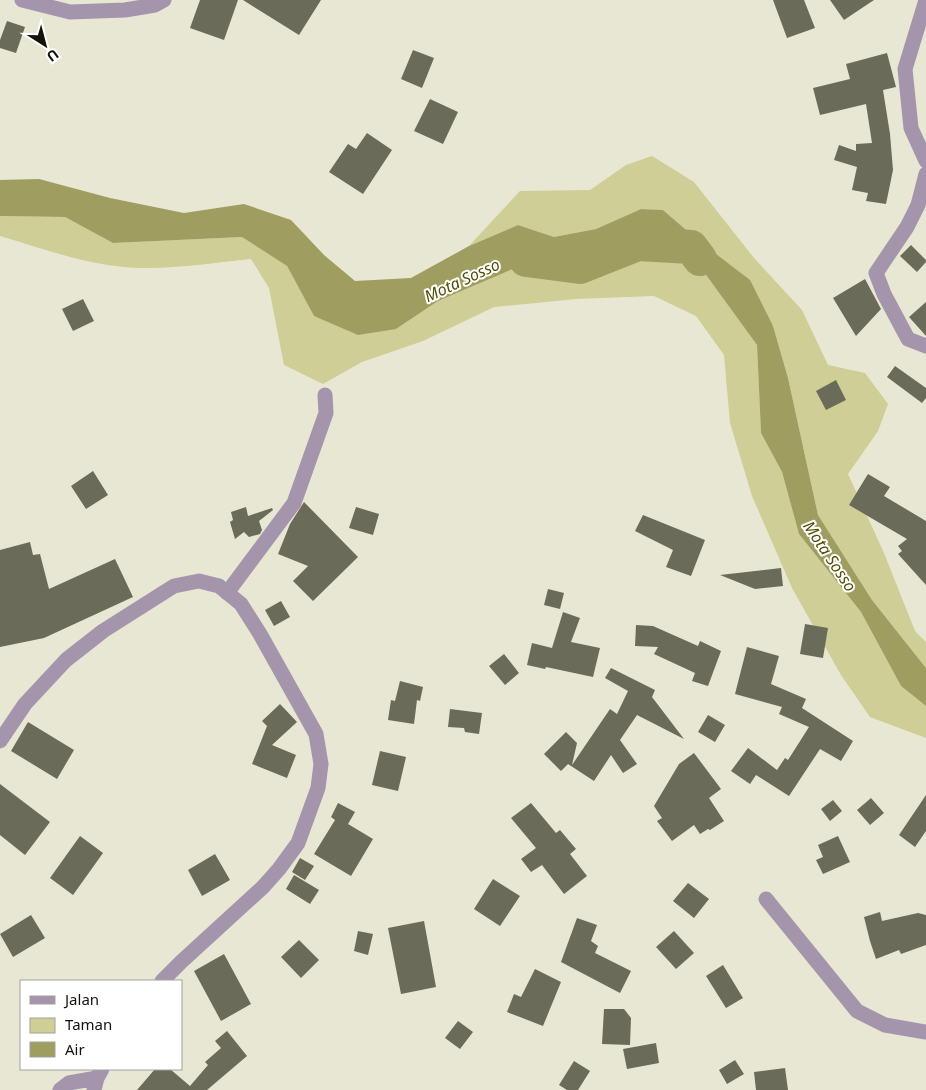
<svg xmlns="http://www.w3.org/2000/svg" width="926" height="1090" font-family="'Noto Sans',sans-serif">
<style>
.green{fill:#cfce96}
.water{fill:#9f9d60}
.lines{fill:none;stroke-linecap:round;stroke-linejoin:round}
.river{stroke:#9f9d60;stroke-width:34}
.building{fill:#6b6b59}
.minor{stroke:#a595ac;stroke-width:15}
.labels{text-anchor:middle;dominant-baseline:central;stroke-width:4;stroke-linejoin:round;paint-order:stroke}
.water-label{font-size:16px;font-style:italic;fill:#514d00;stroke:#fff}
</style>
<rect width="100%" height="100%" fill="#e7e7d3"/>
<path class="green" d="M 652,156 L 694,182 L 754,258 L 802,310 L 828,365 L 865,373 L 888,404 L 878,431 L 848,474 L 884,553 L 915,631 L 926,642 L 926,668 L 872,600 L 818,515 L 788,378 L 773,326 L 699,241 L 663,210 L 641,209 L 596,229 L 554,237 L 518,225 L 469,246 L 520,191 L 590,190 L 626,165 Z
M 0,216 L 65,217 L 113,243 L 242,237 L 287,266 L 314,316 L 396,329 L 438,301 L 515,268 L 558,273 L 606,246 L 646,238 L 701,268 L 757,345 L 761,433 L 782,472 L 799,534 L 861,612 L 901,686 L 926,706 L 926,738 L 870,717 L 841,675 L 792,588 L 752,496 L 730,423 L 724,355 L 696,316 L 654,296 L 576,299 L 494,307 L 423,341 L 362,362 L 323,384 L 284,365 L 269,288 L 251,259 C 211,263 163,271 124,267 C 81,263 41,248 0,236 Z"/>
<path class="water" d="M 39,179 L 110,198 L 184,213 L 244,204 L 291,220 L 324,255 L 355,281 L 411,278 L 469,246 L 518,225 L 554,237 L 596,229 L 641,209 L 663,210 L 699,241 L 750,280 L 773,326 L 788,378 L 818,515 L 872,600 L 926,668 L 926,706 L 901,686 L 861,612 L 799,534 L 782,472 L 761,433 L 757,345 L 701,268 L 646,238 L 606,246 L 558,273 L 515,268 L 438,301 L 396,329 L 358,335 L 314,316 L 287,266 L 242,237 L 113,243 L 65,217 L 0,216 L 0,180 Z"/>
<g class="lines">
<path class="river" d="M 526,260 L 580,267 L 638,244 L 691,247 L 700,259"/>
</g>
<path class="building" d="M 200,0 L 238,0 L 224,40 L 190,28 Z
M 243,0 L 321,0 L 299,35 Z
M 773,0 L 804,0 L 815,28 L 787,38 Z
M 830,0 L 874,0 L 844,20 Z
M 7,21 L 25,27 L 16,53 L 0,48 L 0,40 Z
M 413,50 L 434,58 L 422,88 L 401,79 Z
M 887,53 L 896,87 L 883,90 L 890,134 L 893,170 L 886,204 L 866,201 L 868,193 L 852,190 L 857,167 L 834,160 L 839,145 L 856,151 L 856,144 L 872,143 L 866,104 L 820,115 L 813,88 L 850,79 L 846,64 Z
M 430,99 L 458,112 L 443,144 L 414,131 Z
M 367,133 L 392,150 L 363,194 L 329,172 L 348,144 L 356,149 Z
M 911,245 L 926,260 L 926,262 L 917,272 L 900,256 Z
M 865,279 L 881,309 L 856,336 L 833,298 Z
M 83,299 L 94,321 L 73,331 L 62,309 Z
M 926,302 L 926,336 L 909,317 Z
M 895,366 L 926,388 L 926,398 L 922,403 L 887,377 Z
M 836,380 L 846,400 L 826,410 L 816,391 Z
M 93,471 L 108,495 L 86,509 L 71,486 Z
M 868,474 L 890,487 L 884,496 L 926,521 L 926,585 L 898,554 L 902,551 L 898,546 L 907,539 L 849,505 Z
M 304,502 L 358,557 L 313,601 L 293,581 L 308,566 L 278,554 L 290,524 Z
M 246,507 L 248,516 L 272,508 L 273,510 L 259,521 L 262,530 L 260,534 L 249,537 L 244,532 L 235,539 L 230,522 L 233,520 L 231,512 Z
M 356,507 L 379,514 L 373,535 L 349,528 Z
M 643,515 L 705,540 L 691,576 L 666,567 L 673,550 L 635,531 Z
M 30,542 L 33,555 L 40,554 L 49,589 L 115,559 L 133,597 L 44,638 L 0,647 L 0,550 Z
M 781,568 L 783,586 L 755,589 L 720,575 Z
M 548,589 L 564,593 L 560,609 L 544,605 Z
M 281,601 L 290,617 L 274,626 L 265,610 Z
M 563,612 L 580,618 L 571,642 L 600,648 L 593,677 L 546,667 L 545,669 L 527,665 L 532,643 L 552,648 Z
M 805,624 L 828,628 L 823,658 L 800,654 Z
M 636,625 L 653,626 L 698,646 L 700,641 L 721,651 L 708,686 L 692,681 L 695,673 L 654,654 L 658,647 L 635,646 Z
M 747,647 L 779,656 L 771,684 L 806,699 L 802,708 L 853,741 L 841,761 L 820,749 L 789,796 L 756,775 L 750,784 L 731,771 L 748,748 L 777,770 L 785,758 L 788,760 L 809,727 L 779,714 L 782,707 L 735,694 Z
M 504,654 L 519,673 L 505,685 L 489,666 Z
M 611,668 L 655,690 L 652,697 L 684,739 L 637,715 L 620,740 L 637,764 L 623,773 L 611,755 L 594,781 L 568,764 L 561,771 L 544,754 L 566,732 L 577,743 L 572,765 L 610,709 L 617,714 L 628,691 L 605,678 Z
M 400,681 L 423,687 L 420,701 L 417,700 L 414,724 L 388,720 L 391,700 L 395,701 Z
M 280,704 L 297,722 L 272,745 L 296,755 L 287,778 L 252,764 L 267,726 L 262,721 Z
M 450,709 L 482,713 L 479,734 L 465,732 L 464,728 L 448,727 Z
M 708,715 L 725,725 L 715,742 L 698,732 Z
M 28,722 L 74,750 L 57,779 L 11,751 Z
M 380,751 L 406,757 L 398,791 L 372,785 Z
M 694,753 L 721,789 L 709,798 L 724,821 L 710,830 L 708,829 L 700,834 L 694,825 L 672,841 L 657,821 L 662,818 L 654,806 L 679,764 Z
M 0,784 L 50,822 L 25,855 L 0,835 Z
M 926,795 L 926,831 L 915,847 L 899,835 Z
M 871,798 L 884,813 L 870,825 L 857,810 Z
M 833,800 L 842,811 L 830,821 L 821,809 Z
M 338,803 L 355,812 L 348,824 L 373,839 L 351,876 L 314,854 L 335,820 L 331,817 Z
M 531,803 L 556,833 L 560,830 L 576,849 L 570,854 L 587,876 L 564,894 L 542,865 L 531,872 L 521,859 L 536,848 L 511,818 Z
M 80,836 L 103,853 L 73,895 L 50,878 Z
M 838,836 L 850,862 L 823,874 L 816,860 L 823,857 L 818,845 Z
M 215,854 L 230,880 L 202,896 L 188,870 Z
M 300,858 L 314,866 L 305,880 L 292,872 Z
M 294,875 L 319,890 L 310,904 L 286,889 Z
M 493,879 L 520,896 L 500,926 L 474,909 Z
M 688,883 L 709,899 L 694,918 L 673,901 Z
M 880,912 L 882,921 L 918,913 L 926,915 L 926,945 L 901,954 L 899,950 L 876,959 L 870,941 L 864,917 Z
M 31,915 L 45,938 L 13,957 L 0,934 Z
M 577,918 L 597,925 L 591,941 L 598,946 L 595,953 L 631,971 L 620,993 L 561,962 Z
M 424,921 L 436,987 L 401,994 L 388,928 Z
M 358,931 L 373,934 L 368,955 L 354,951 Z
M 674,931 L 694,953 L 676,969 L 656,947 Z
M 299,940 L 319,960 L 301,978 L 281,957 Z
M 224,954 L 251,1004 L 221,1021 L 194,971 Z
M 723,965 L 743,998 L 726,1008 L 706,976 Z
M 535,969 L 561,982 L 543,1026 L 507,1012 L 514,994 L 521,997 Z
M 604,1009 L 624,1009 L 631,1018 L 630,1045 L 602,1044 Z
M 458,1021 L 473,1032 L 460,1049 L 445,1038 Z
M 227,1031 L 247,1056 L 207,1090 L 137,1090 L 155,1069 L 170,1069 L 190,1086 L 208,1065 L 205,1062 L 221,1048 L 215,1041 Z
M 656,1043 L 659,1063 L 627,1069 L 623,1049 Z
M 735,1060 L 744,1074 L 727,1084 L 719,1070 Z
M 574,1061 L 590,1071 L 578,1090 L 567,1090 L 559,1085 Z
M 785,1068 L 788,1090 L 756,1090 L 754,1072 Z"/>
<g class="lines">
<path class="minor" d="M 22,0 L 70,12 L 125,10 L 155,5 L 164,0
M 926,0 L 905,69 L 911,128 L 926,161
M 926,174 L 918,205 L 907,227 L 876,273 L 884,294 L 908,339 L 926,346
M 227,593 L 294,503 L 326,413 L 325,395
M 0,741 L 25,704 L 66,660 L 103,631 L 174,586 L 199,581 L 219,586 L 241,604 L 260,634 L 316,734 L 321,764 L 318,788 L 298,843 L 279,869 L 263,887 L 181,962 L 162,981
M 766,899 L 857,1011 L 885,1025 L 926,1032
M 60,1090 L 69,1083 L 97,1078
M 94,1090 L 97,1078 L 102,1069"/>
</g>
<g class="labels">
<g class="water-label">
<text transform="translate(462 280) rotate(-25)">Mota Sosso</text>
<text transform="translate(830 556) rotate(56)">Mota Sosso</text>
</g>
</g>
<rect x="20" y="980" width="162" height="90" fill="#ffffff" stroke="#a1a19e"/>
<rect x="30" y="996" width="25" height="8" fill="#a595ac" stroke="#a1a19e"/>
<text x="65" y="1005" font-size="15" fill="#13130c">Jalan</text>
<rect x="30" y="1018" width="25" height="15" fill="#cfce96" stroke="#a1a19e"/>
<text x="65" y="1030" font-size="15" fill="#13130c">Taman</text>
<rect x="30" y="1042" width="25" height="15" fill="#9f9d60" stroke="#a1a19e"/>
<text x="65" y="1055" font-size="15" fill="#13130c">Air</text>
<g transform="translate(45 45) rotate(144)" stroke="#ffffff" stroke-width="4" paint-order="stroke">
<path d="M0-4L9 19L0 12L-9 19Z" fill="#13130c"/>
<text y="-8" font-size="14" font-weight="bold" text-anchor="middle" fill="#13130c">U</text>
</g>
</svg>
